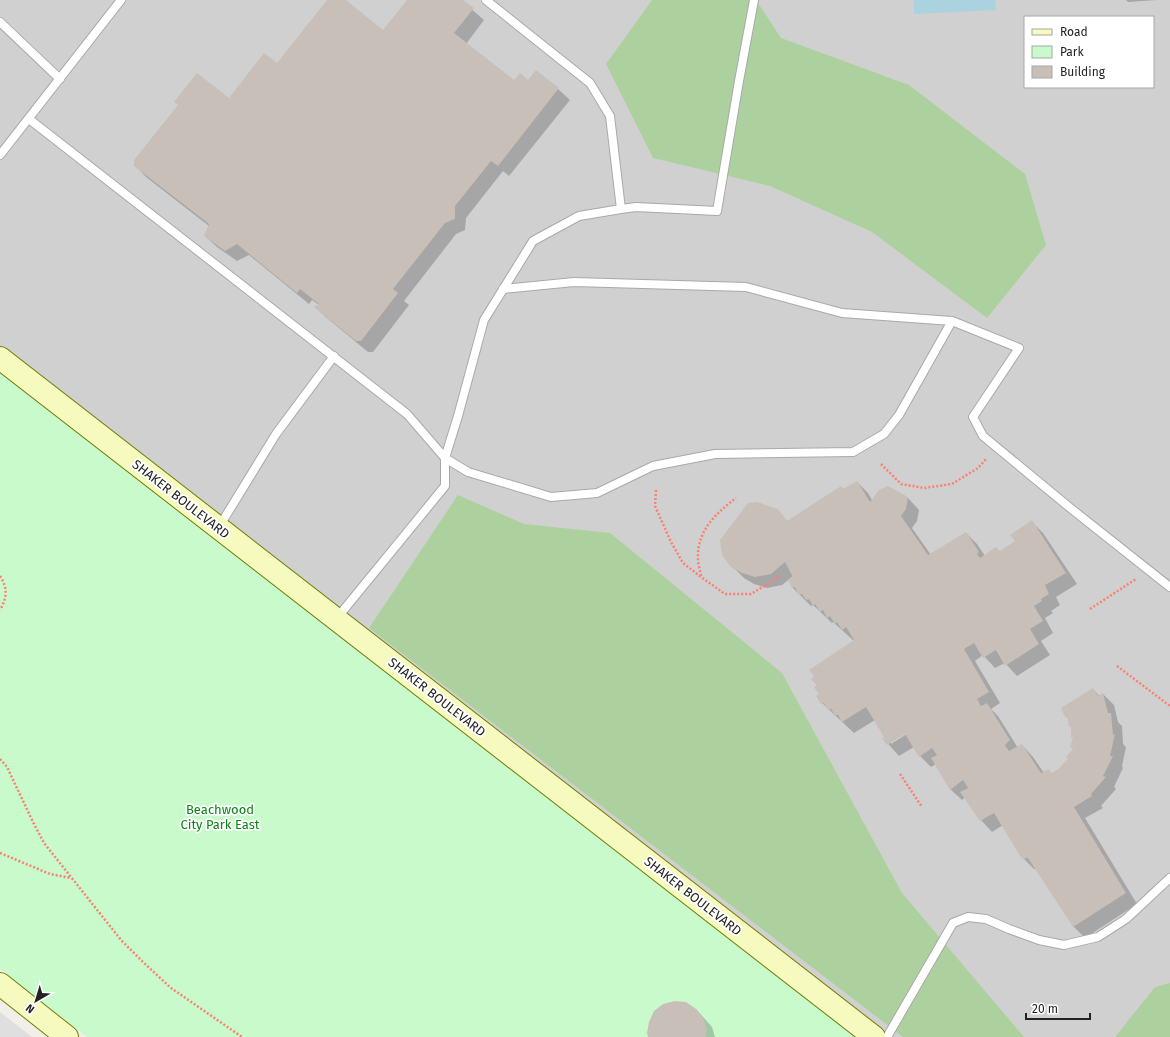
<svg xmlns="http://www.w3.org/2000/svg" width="1170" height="1037" font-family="'Fira Sans',sans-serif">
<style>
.residential{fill:#e0dfdf}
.religious{fill:#d0d0d0;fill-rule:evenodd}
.forest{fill:#add19e}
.park{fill:#c8facc}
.water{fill:#aad3df}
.shadow{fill:#0003;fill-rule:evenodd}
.building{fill:#c7bfb8}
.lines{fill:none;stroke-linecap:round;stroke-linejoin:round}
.lane-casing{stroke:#a9a9a9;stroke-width:10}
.secondary-casing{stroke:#707d05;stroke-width:24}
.path{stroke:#fa8072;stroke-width:2.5;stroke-dasharray:2 2;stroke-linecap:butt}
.lane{stroke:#fff;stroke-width:8}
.secondary{stroke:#f7fabf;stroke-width:22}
.labels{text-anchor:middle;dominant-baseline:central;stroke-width:3.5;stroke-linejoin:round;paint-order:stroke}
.street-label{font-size:13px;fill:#222;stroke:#fff}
.park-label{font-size:13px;fill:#0c8416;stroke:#fff}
</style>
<rect width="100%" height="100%" fill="#f2efe9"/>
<path class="residential" d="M 0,1012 L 32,1037 L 0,1037 Z"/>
<path class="religious" d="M 0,0 L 1170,0 L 1170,1037 L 875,1037 L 0,358 ZM 1025,17 L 1153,17 L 1153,87 L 1025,87 Z"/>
<path class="forest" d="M 652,0 L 756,0 L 781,38 L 909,85 L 1025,174 L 1046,245 L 987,318 L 872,232 L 770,186 L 653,158 L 606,64 Z
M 458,495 L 524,524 L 610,533 L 782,673 L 902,893 L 1024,1037 L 903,1037 L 369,628 Z
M 1170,983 L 1170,1037 L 1115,1037 L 1155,987 Z"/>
<path class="park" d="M 0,368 L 863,1037 L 87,1037 L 0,969 Z"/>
<path class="water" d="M 914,0 L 995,0 L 996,10 L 914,14 Z"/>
<path class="shadow" d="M 328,0 L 344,0 L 383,31 L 408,0 L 461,0 L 484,20 L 466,44 L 514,82 L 528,81 L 536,71 L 558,89 L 570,100 L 509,176 L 503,171 L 466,218 L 465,230 L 456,234 L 404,301 L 409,305 L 373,352 L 368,352 L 327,318 L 316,308 L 319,305 L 312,300 L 309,304 L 249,255 L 237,261 L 217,247 L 205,236 L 209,226 L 146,177 L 135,165 L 277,65 Z
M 1126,0 L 1157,0 L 1128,2 Z
M 857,482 L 868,493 L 872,500 L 908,498 L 919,510 L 917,521 L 912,528 L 931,555 L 966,533 L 977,544 L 985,556 L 1000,552 L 1016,542 L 1032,522 L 1043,533 L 1077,584 L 1056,597 L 1060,605 L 1051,611 L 1053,613 L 1045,618 L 1053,633 L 1041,641 L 1050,655 L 1017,676 L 1005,663 L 995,668 L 983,655 L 975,661 L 1000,703 L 991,709 L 998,716 L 1018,748 L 1022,745 L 1033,757 L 1044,773 L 1052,774 L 1062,768 L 1069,759 L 1074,749 L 1074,738 L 1068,718 L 1066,716 L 1093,689 L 1099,696 L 1103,694 L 1114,705 L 1118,722 L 1122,726 L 1123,744 L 1126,747 L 1122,766 L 1123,768 L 1114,787 L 1116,789 L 1101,806 L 1103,808 L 1085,818 L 1137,904 L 1085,938 L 1074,927 L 1037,869 L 1034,869 L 1023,858 L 1003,825 L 992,832 L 981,820 L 965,797 L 962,800 L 950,789 L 936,764 L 931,767 L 920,756 L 914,747 L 899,756 L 883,738 L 886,737 L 875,720 L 854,733 L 822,703 L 819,686 L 854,641 L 833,622 L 832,623 L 813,605 L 811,606 L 793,588 L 789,580 L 794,578 L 793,576 L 782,585 L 767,588 L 754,584 L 744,578 L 732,566 L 777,510 L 788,522 ZM 909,731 L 910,732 L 891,744 L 891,742 Z
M 696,1009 L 712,1027 L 715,1037 L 649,1037 Z"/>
<path class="building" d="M 327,0 L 346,0 L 383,30 L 407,0 L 463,0 L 474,8 L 454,33 L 514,80 L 520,73 L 528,80 L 536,70 L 559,88 L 498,166 L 491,161 L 455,206 L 455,219 L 445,223 L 393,289 L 398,293 L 361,341 L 356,341 L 314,307 L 319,304 L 300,289 L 297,293 L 237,244 L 225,251 L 204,236 L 209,224 L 134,166 L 134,160 L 178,105 L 174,102 L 197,73 L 229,98 L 264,53 L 277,63 Z
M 857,481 L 870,502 L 879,490 L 888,486 L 908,497 L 906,509 L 901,516 L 928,555 L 966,532 L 979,552 L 977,554 L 980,558 L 996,547 L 1000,551 L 1015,541 L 1010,535 L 1032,520 L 1066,573 L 1045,585 L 1049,594 L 1041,599 L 1042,601 L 1034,606 L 1043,621 L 1030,629 L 1039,644 L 1005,666 L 996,650 L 983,658 L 974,643 L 964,649 L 989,692 L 977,699 L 981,706 L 987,703 L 1010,740 L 1005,745 L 1009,751 L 1022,744 L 1041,773 L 1048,769 L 1052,773 L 1061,767 L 1060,767 L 1068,759 L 1066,757 L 1073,749 L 1070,747 L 1073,737 L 1071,737 L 1071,727 L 1069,727 L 1067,716 L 1065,717 L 1061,708 L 1093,688 L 1098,696 L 1103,693 L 1108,713 L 1111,713 L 1113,735 L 1115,734 L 1110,756 L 1113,756 L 1103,776 L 1106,777 L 1091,794 L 1092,796 L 1074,807 L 1126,893 L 1073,927 L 1028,858 L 1022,859 L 994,813 L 980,821 L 960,792 L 968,788 L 963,780 L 950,790 L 931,758 L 937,755 L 932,748 L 919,757 L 905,734 L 887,745 L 882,738 L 884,737 L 866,707 L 842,722 L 838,715 L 835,715 L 831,709 L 828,710 L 824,703 L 821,704 L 816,696 L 819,694 L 814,687 L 817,686 L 811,679 L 814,676 L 809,670 L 854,640 L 846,627 L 842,630 L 837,622 L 835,624 L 830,616 L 827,618 L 823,610 L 820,612 L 815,604 L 813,606 L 809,599 L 806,600 L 802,594 L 799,595 L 795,587 L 792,588 L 788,580 L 793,577 L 785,562 L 771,574 L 755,577 L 742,573 L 731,567 L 722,555 L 720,540 L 748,503 L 757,502 L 778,509 L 787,521 L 841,486 L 843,489 Z
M 675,1001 L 686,1002 L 696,1009 L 703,1018 L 707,1029 L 706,1037 L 648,1037 L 647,1033 L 649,1022 L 654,1011 L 663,1004 Z"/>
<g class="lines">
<defs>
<path id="lane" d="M 486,0 L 590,83 L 610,116 L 621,209
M 754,0 L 739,81 L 717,211 L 636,207 L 621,209 L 579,216 L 533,241 L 484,320 L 458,416 L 445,458 L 468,472 L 551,497 L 597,493 L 653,466 L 715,454 L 853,452 L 884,434 L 899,415 L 952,321
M 0,22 L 60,79
M 29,119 L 407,414 L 445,458 L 445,486 L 337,618
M 0,155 L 121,0
M 503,289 L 574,282 L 746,287 L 842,313 L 952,321 L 1019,348 L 973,417 L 983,436 L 1074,511 L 1170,587
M 219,527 L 276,434 L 334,356
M 887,1037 L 953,923 L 968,917 L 986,919 L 1009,929 L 1039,940 L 1064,945 L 1098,937 L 1126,919 L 1170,878"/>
<path id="secondary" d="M 0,358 L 874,1037
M 0,984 L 67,1037"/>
</defs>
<use href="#lane" class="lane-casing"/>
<use href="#secondary" class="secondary-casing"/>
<path class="path" d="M 881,464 L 901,484 L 924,488 L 952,484 L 978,468 L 987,458
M 656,490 L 655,506 L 671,542 L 683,563 L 701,577 L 725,594 L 751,594 L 779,577
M 0,576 C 8,588 7,598 0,610
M 701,576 C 700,570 698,564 698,558 C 697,531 716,513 736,498
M 1090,609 L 1136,579
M 1117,666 L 1170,706
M 0,759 L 7,767 L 33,822 L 44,843 L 121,940 L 144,963 L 171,988 L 242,1037
M 900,774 L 922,807
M 0,853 L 50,874 L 71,878"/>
<use href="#lane" class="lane"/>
<use href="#secondary" class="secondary"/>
</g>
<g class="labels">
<g class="street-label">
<text transform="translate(181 499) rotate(38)">SHAKER BOULEVARD</text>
<text transform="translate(437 697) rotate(38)">SHAKER BOULEVARD</text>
<text transform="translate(693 896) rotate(38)">SHAKER BOULEVARD</text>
</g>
<g class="park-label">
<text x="220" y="809">Beachwood<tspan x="220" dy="15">City Park East</tspan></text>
</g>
</g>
<rect x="1024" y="16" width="130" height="72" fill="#ffffff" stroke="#a7a7a7"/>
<rect x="1032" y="29" width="20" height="6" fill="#f7fabf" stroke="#a7a7a7"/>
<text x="1060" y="36" font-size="12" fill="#222222">Road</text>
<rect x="1032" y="46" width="20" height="12" fill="#c8facc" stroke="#a7a7a7"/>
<text x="1060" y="56" font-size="12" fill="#222222">Park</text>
<rect x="1032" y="66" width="20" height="12" fill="#c7bfb8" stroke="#a7a7a7"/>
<text x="1060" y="76" font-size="12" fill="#222222">Building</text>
<g transform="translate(36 1001) rotate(218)" stroke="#ffffff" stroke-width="3" paint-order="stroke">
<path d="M0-3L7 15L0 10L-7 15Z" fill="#222222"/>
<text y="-6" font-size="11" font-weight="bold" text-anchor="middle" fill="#222222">N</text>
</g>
<path d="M1026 1013v6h64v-6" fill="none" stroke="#222222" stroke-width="2"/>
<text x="1032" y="1013" font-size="12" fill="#222222" stroke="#ffffff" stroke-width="3" paint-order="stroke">20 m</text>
</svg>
